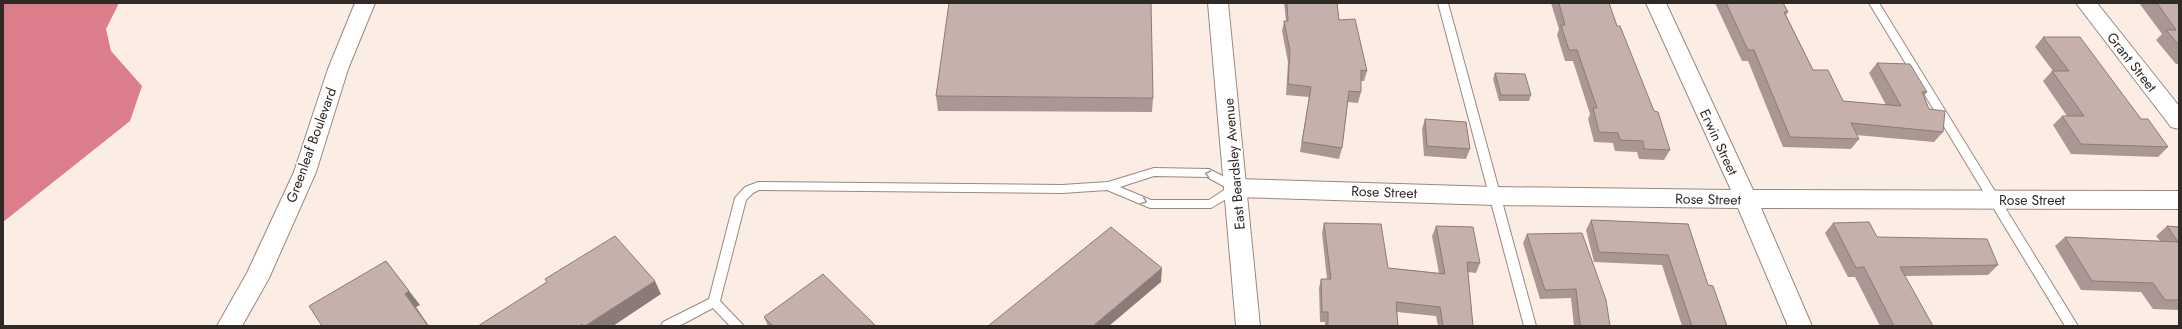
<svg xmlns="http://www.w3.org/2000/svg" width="2182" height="329" font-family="Jost,sans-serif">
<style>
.water{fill:#dc7d8b}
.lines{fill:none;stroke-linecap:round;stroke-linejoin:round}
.service-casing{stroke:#9a887e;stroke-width:2}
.minor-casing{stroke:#9a887e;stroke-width:2}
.tertiary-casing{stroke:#9a887e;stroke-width:2}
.service{fill:#fff;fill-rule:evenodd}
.minor{fill:#fff;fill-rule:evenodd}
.tertiary{fill:#fff;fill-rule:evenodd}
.wall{fill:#aa9793}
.shaded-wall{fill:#8b7b78}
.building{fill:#c6b0ab;stroke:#8b7b78}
.oneway{stroke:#a29f9d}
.labels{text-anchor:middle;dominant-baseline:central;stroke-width:3.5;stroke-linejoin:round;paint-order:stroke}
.street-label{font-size:14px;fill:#302925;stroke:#fff}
</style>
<rect width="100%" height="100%" fill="#fcede4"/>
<path class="water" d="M 3,3 L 119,3 L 106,29 L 111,51 L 142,86 L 130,121 L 3,222 Z"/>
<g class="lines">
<defs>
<path id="service" d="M 1438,3 L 1448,3 L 1536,326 L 1524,326 Z
M 1869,3 L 1879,3 L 2078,326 L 2065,326 Z
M 1154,168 L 1209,169 L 1240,185 L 1242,188 L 1240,191 L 1211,208 L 1150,208 L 1107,190 L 1062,193 L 759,190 L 753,193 L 746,200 L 720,301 L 744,326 L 730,326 L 713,308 L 679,326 L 661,326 L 663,322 L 709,299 L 735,198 L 745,187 L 758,182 L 1062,185 L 1108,182 ZM 1154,176 L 1207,177 L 1227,188 L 1209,200 L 1151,200 L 1120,187 Z"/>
<path id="minor" d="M 1646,3 L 1666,3 L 1753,190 L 2179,191 L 2179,209 L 1761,208 L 1812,326 L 1788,326 L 1738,208 L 1495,205 L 1236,197 L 1228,194 L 1225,188 L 1228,182 L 1236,179 L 1495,187 L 1731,190 Z
M 2076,3 L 2097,3 L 2179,106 L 2179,129 L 2171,127 Z"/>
<path id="tertiary" d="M 355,3 L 375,3 L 348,69 L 316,172 L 269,278 L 242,326 L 217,326 L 247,273 L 294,172 L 328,69 Z
M 1208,3 L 1228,3 L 1260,326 L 1236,326 Z"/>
</defs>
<use href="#service" class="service-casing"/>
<use href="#minor" class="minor-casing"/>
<use href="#tertiary" class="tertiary-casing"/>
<use href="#service" class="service"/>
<use href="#minor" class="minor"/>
<use href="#tertiary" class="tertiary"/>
</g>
<path class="wall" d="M 1284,3 L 1337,3 L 1339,20 L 1367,71 L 1364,81 L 1361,81 L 1361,92 L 1358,103 L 1348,102 L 1342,148 L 1339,159 L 1300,152 L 1309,97 L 1286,95 L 1288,62 L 1282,31 L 1284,21 L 1286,21 Z
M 1551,3 L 1609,3 L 1617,26 L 1670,150 L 1664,160 L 1639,159 L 1637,152 L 1615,151 L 1613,143 L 1594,142 L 1588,119 L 1590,114 L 1573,61 L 1565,61 L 1557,35 L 1559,29 Z
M 1715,3 L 1783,3 L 1788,12 L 1786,15 L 1813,70 L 1843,101 L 1886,105 L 1869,73 L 1877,63 L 1927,92 L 1924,96 L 1929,109 L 1943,132 L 1934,142 L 1856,135 L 1859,139 L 1851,149 L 1783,147 L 1748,61 L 1742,61 Z
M 2139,3 L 2179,3 L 2179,64 L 2176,64 L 2156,40 L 2162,34 Z
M 2043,37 L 2141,119 L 2168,147 L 2158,157 L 2071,154 L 2053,125 L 2062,116 L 2067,116 L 2043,81 L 2052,71 L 2053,71 L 2035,47 Z
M 1495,73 L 1531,95 L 1529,101 L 1499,101 L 1493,79 Z
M 936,96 L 1153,98 L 1152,112 L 938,111 Z
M 1425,119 L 1470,149 L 1466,159 L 1424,156 L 1422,129 Z
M 1591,220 L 1688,224 L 1708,285 L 1727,326 L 1682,326 L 1662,265 L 1594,262 L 1586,230 Z
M 1324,223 L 1388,268 L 1439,273 L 1432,236 L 1436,226 L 1480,263 L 1476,273 L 1468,272 L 1473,326 L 1438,326 L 1436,316 L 1397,312 L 1398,326 L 1325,326 L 1325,322 L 1320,322 L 1319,288 L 1321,279 L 1327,279 L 1322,233 Z
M 1833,223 L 1877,237 L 1998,265 L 1988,275 L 1905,276 L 1933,326 L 1880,326 L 1855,277 L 1848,277 L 1825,233 Z
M 2167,226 L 2179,227 L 2179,310 L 2153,309 L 2141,292 L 2081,290 L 2055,246 L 2065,237 L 2160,241 L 2156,236 Z
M 1527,234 L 1610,326 L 1574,326 L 1571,298 L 1540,299 L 1523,243 Z
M 764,317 L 876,326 L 768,326 Z"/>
<path class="shaded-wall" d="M 386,261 L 420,305 L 416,307 L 429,326 L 428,326 L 405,294 Z
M 1162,268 L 1161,282 L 1109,326 L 1093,326 Z
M 655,281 L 661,294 L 613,326 L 585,326 Z"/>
<path class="building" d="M 949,3 L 1151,3 L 1153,98 L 936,96 Z
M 1287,3 L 1337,3 L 1339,20 L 1355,19 L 1367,71 L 1361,70 L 1361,92 L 1349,91 L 1342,148 L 1302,142 L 1311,87 L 1288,84 L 1290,51 L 1284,21 L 1288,21 Z
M 1559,3 L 1609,3 L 1617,26 L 1620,26 L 1654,111 L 1658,112 L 1670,150 L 1644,149 L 1643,141 L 1620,140 L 1618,133 L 1599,132 L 1593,108 L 1597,108 L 1577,50 L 1569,50 L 1561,25 L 1565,25 Z
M 1726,3 L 1783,3 L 1788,12 L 1784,12 L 1813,70 L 1828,70 L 1843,101 L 1901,106 L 1877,63 L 1910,64 L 1927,92 L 1922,92 L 1929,109 L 1945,111 L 1943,132 L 1851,123 L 1859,139 L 1790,137 L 1754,50 L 1748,50 Z
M 2157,3 L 2179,3 L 2179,45 L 2166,30 L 2176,30 Z
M 2043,37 L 2080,37 L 2141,119 L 2148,119 L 2168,147 L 2081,144 L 2062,116 L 2084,116 L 2052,71 L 2069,71 Z
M 1495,73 L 1525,74 L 1531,95 L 1501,95 Z
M 1425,119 L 1466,122 L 1470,149 L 1427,146 Z
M 1591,220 L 1688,224 L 1708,285 L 1713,286 L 1727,326 L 1692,326 L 1668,255 L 1599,252 Z
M 1869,222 L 1877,237 L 1987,239 L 1998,265 L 1900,267 L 1933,326 L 1894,326 L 1864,267 L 1856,268 L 1833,223 Z
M 1324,223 L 1381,224 L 1388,268 L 1445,274 L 1436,226 L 1473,227 L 1480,263 L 1467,262 L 1473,326 L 1443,326 L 1440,307 L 1396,302 L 1398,326 L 1328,326 L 1328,312 L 1322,312 L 1321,279 L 1331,279 Z
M 2167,226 L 2179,227 L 2179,300 L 2165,300 L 2153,283 L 2092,281 L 2065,237 L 2178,242 Z
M 1111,227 L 1162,268 L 1093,326 L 988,326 Z
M 1582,233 L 1606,300 L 1610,326 L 1585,326 L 1580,325 L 1576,289 L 1545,290 L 1527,234 Z
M 615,236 L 655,281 L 585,326 L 583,326 L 582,324 L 580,326 L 478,326 L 547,282 L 545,279 Z
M 386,261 L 409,291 L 405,294 L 428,326 L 322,326 L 309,306 Z
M 823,274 L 876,326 L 773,326 L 764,317 Z"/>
<defs><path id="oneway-chevron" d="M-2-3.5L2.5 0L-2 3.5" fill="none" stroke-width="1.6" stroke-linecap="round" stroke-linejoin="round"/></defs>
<g class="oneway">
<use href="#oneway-chevron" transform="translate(1208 174) rotate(-166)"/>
<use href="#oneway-chevron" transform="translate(1144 201) rotate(23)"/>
</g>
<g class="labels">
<g class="street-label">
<text transform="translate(2132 62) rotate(52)">Grant Street</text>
<text transform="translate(1719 142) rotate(65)">Erwin Street</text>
<text transform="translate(311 145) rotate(-70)">Greenleaf Boulevard</text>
<text transform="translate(1234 164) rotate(-95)">East Beardsley Avenue</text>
<text transform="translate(1384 192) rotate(2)">Rose Street</text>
<text transform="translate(1708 199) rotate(1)">Rose Street</text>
<text x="2032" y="200">Rose Street</text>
</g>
</g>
<rect width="2182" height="329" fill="none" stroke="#302925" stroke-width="8"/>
</svg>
